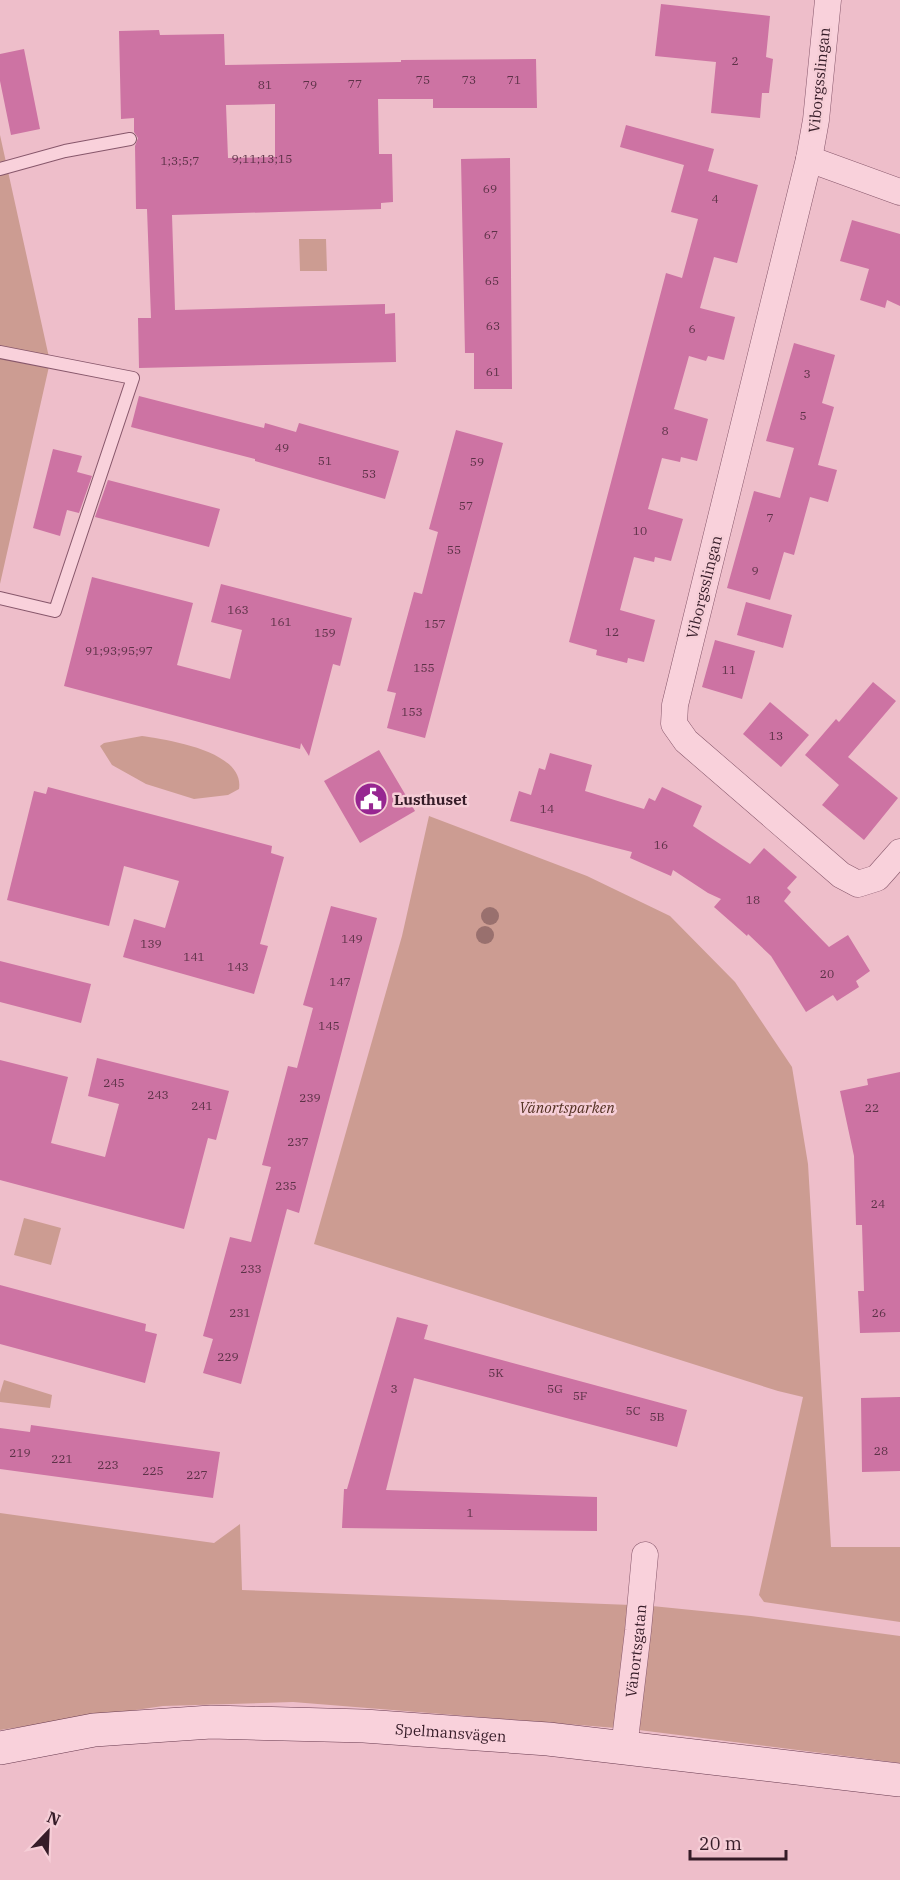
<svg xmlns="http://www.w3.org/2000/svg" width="900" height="1880" font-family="'IBM Plex Serif',serif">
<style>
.green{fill:#cc9c92}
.building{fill:#cd73a3;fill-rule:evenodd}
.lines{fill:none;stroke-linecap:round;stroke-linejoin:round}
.lane-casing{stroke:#87576b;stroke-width:14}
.street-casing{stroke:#87576b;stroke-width:27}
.secondary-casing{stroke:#683a4f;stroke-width:34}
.lane{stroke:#f9d1db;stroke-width:12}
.street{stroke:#f9d1db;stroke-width:26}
.secondary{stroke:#f9d1db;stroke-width:33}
.tree{fill:#99706e}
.labels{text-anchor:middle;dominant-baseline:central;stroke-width:5;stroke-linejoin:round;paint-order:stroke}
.number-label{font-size:12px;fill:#5c3247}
.street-label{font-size:15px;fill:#361c28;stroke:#f6ced7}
.poi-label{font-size:15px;font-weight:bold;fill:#361c28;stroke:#f6ced7;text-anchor:start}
.park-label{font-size:15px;font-style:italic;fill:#533122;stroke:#f6ced7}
</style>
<rect width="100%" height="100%" fill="#eebeca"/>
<path class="green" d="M 0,135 L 50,362 L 0,584 Z
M 299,239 L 326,239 L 327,271 L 300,271 Z
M 142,736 C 168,740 245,751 239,789 L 228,795 L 194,799 L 146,784 L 112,765 L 100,746 L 104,743 Z
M 429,816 L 587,876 L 670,916 L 735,982 L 792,1067 L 808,1164 L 831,1547 L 900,1547 L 900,1622 L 764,1602 L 759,1595 L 803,1397 L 778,1391 L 314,1244 L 402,936 Z
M 24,1218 L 61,1228 L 51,1265 L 14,1255 Z
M 4,1380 L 52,1395 L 50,1408 L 0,1402 L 0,1393 Z
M 0,1513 L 214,1543 L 240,1524 L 242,1590 L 631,1605 L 616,1728 L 293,1702 L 163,1706 L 0,1730 Z
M 652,1606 L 751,1616 L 900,1636 L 900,1763 L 639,1730 Z"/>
<path class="building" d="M 661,4 L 770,16 L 766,57 L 773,59 L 769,93 L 762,93 L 760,118 L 711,113 L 716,62 L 655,56 Z
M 159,30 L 160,35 L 224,34 L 225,65 L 401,62 L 401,60 L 536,59 L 537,108 L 433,108 L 433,99 L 378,99 L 379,154 L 392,154 L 393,202 L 381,203 L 381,209 L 172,215 L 175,310 L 385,304 L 385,314 L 395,313 L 396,362 L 139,368 L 138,318 L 151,318 L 147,209 L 136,209 L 135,146 L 138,138 L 134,132 L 134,118 L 121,119 L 119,31 ZM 275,104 L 275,157 L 228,158 L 226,105 Z
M 24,49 L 40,129 L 11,135 L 0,81 L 0,54 Z
M 626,125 L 714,149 L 708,171 L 758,185 L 737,263 L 714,257 L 700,308 L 735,317 L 724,360 L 708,356 L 706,361 L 689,356 L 674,409 L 708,419 L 697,461 L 681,457 L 680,462 L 662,458 L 648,509 L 683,519 L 671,561 L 655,557 L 654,562 L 634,557 L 620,610 L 655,620 L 644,662 L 628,658 L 627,663 L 596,655 L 597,650 L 569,642 L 666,273 L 682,278 L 698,219 L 671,212 L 684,165 L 620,147 Z
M 510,158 L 512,389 L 474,389 L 474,353 L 465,353 L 461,159 Z
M 852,220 L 900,234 L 900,306 L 887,300 L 885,308 L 860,300 L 869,269 L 840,261 Z
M 794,343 L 835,355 L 822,403 L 834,407 L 818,465 L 837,470 L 828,502 L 810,497 L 794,555 L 784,552 L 770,600 L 727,588 L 754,491 L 780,498 L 794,448 L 766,441 Z
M 139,396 L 264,428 L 265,423 L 296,432 L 299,423 L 399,451 L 385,499 L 255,461 L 255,459 L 131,427 Z
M 456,430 L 503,443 L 425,738 L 387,728 L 396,693 L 387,691 L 414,592 L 422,594 L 438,532 L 429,529 Z
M 53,449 L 82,456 L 77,472 L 92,476 L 79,513 L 67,510 L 60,536 L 33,528 Z
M 108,480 L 220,509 L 209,547 L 95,517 Z
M 92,577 L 193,603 L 177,665 L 230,679 L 242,630 L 211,622 L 221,584 L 352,618 L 340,666 L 333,664 L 309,756 L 301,743 L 300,749 L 64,686 Z
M 746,602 L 792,615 L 783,648 L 737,635 Z
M 715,640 L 755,651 L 742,699 L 702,687 Z
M 873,682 L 896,701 L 848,757 L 898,798 L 864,840 L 822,805 L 839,785 L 805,755 L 836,719 L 839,722 Z
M 770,702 L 809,735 L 781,767 L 743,734 Z
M 379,750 L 415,811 L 360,843 L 324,781 Z
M 550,753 L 592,765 L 585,791 L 644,809 L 649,798 L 655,801 L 662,787 L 702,806 L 693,826 L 750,864 L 764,848 L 797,877 L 787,888 L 791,892 L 784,901 L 829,947 L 848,935 L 870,971 L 856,981 L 859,987 L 837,1001 L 833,995 L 806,1012 L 771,956 L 748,934 L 747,936 L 714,907 L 721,899 L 708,893 L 673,870 L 671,876 L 630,858 L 632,852 L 510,821 L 519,791 L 531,795 L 539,768 L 545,770 Z
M 48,787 L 272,846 L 271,853 L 284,857 L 260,944 L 268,946 L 254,994 L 123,957 L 134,919 L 165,928 L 179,881 L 124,866 L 109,926 L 7,900 L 34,791 L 46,794 Z
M 331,906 L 377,918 L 299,1213 L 287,1209 L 241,1384 L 203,1373 L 213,1339 L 203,1336 L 230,1237 L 251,1242 L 271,1167 L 262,1165 L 288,1066 L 297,1068 L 313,1008 L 303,1005 Z
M 0,961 L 91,984 L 81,1023 L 0,1002 Z
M 97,1058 L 229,1091 L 216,1140 L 208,1138 L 184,1229 L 0,1180 L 0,1060 L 68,1077 L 51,1143 L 105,1157 L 119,1104 L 88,1096 Z
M 900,1072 L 900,1332 L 860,1333 L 858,1291 L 864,1291 L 862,1225 L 856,1225 L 854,1156 L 840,1091 L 868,1085 L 867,1079 Z
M 0,1285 L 146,1324 L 145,1331 L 157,1334 L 145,1383 L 0,1344 Z
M 397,1317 L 428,1325 L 424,1339 L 687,1410 L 677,1447 L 414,1378 L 386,1490 L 597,1497 L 597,1531 L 342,1528 L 344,1489 L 347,1489 Z
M 900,1397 L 900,1471 L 862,1472 L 861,1398 Z
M 31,1425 L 220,1452 L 213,1498 L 0,1469 L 0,1428 L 30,1432 Z"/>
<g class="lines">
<defs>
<path id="lane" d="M 0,169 L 65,151 L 130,139
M 0,352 L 133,378 L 55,611 L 0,598"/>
<g id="street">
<path d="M 828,0 L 816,120 L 809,159 L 675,705 L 674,724 L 686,741 L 841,875 L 858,884 L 877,878 L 900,852"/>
<path d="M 809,159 L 900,192"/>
<path id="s1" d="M 624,1748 L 638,1631 L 645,1555"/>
</g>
<g id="secondary">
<path id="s2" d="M 0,1748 L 94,1730 L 211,1722 L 364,1726 L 548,1739 L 900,1780"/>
</g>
</defs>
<use href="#lane" class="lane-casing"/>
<use href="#street" class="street-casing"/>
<use href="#secondary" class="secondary-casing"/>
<use href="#lane" class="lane"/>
<use href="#street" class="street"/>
<use href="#secondary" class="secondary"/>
</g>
<g class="tree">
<circle cx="490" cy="916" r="9"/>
<circle cx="485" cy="935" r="9"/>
</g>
<defs>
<symbol id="civic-disc" viewBox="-11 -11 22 22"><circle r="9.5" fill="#972691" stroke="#f6ced7"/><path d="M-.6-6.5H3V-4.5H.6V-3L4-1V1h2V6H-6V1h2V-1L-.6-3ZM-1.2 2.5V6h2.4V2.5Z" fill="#fff"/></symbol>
</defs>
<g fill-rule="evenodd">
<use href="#civic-disc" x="352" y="780" width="38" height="38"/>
</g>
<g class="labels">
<g class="number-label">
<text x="735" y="60">2</text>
<text x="423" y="79">75</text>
<text x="469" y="79">73</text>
<text x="514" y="79">71</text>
<text x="355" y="83">77</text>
<text x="265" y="84">81</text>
<text x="310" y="84">79</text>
<text x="262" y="158">9;11;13;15</text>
<text x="180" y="160">1;3;5;7</text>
<text x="490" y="188">69</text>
<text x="715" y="198">4</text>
<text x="491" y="234">67</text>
<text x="492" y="280">65</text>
<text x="493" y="325">63</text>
<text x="692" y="328">6</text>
<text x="493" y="371">61</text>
<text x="807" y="373">3</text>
<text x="803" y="415">5</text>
<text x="665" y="430">8</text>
<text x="282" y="447">49</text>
<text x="325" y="460">51</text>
<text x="477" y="461">59</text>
<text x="369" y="473">53</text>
<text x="466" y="505">57</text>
<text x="770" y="517">7</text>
<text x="640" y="530">10</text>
<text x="454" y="549">55</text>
<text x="755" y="570">9</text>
<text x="238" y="609">163</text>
<text x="281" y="621">161</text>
<text x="435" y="623">157</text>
<text x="612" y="631">12</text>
<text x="325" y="632">159</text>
<text x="119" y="650">91;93;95;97</text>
<text x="424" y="667">155</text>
<text x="729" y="669">11</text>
<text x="412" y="711">153</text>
<text x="776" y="735">13</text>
<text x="547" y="808">14</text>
<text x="661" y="844">16</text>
<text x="753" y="899">18</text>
<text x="352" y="938">149</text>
<text x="151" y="943">139</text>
<text x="194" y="956">141</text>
<text x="238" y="966">143</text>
<text x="827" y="973">20</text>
<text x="340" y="981">147</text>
<text x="329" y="1025">145</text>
<text x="114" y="1082">245</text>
<text x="158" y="1094">243</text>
<text x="310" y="1097">239</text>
<text x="202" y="1105">241</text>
<text x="872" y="1107">22</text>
<text x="298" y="1141">237</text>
<text x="286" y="1185">235</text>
<text x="878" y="1203">24</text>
<text x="251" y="1268">233</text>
<text x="240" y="1312">231</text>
<text x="879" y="1312">26</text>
<text x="228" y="1356">229</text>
<text x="496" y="1372">5K</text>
<text x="394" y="1388">3</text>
<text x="555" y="1388">5G</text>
<text x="580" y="1395">5F</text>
<text x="633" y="1410">5C</text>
<text x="657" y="1416">5B</text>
<text x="881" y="1450">28</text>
<text x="20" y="1452">219</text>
<text x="62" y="1458">221</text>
<text x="108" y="1464">223</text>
<text x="153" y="1470">225</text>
<text x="197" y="1474">227</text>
<text x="470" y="1512">1</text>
</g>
<g class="street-label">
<text transform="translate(819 80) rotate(-84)">Viborgsslingan</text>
<text transform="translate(704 587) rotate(-76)">Viborgsslingan</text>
<text stroke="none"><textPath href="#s1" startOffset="98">Vänortsgatan</textPath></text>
<text stroke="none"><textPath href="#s2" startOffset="453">Spelmansvägen</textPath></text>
</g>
<g class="poi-label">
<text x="394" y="799">Lusthuset</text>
</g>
<g class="park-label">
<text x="567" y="1107">Vänortsparken</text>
</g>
</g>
<g transform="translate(48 1832) rotate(23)" stroke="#f6ced7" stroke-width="4.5" paint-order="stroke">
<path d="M0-4.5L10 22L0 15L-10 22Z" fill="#361c28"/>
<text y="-9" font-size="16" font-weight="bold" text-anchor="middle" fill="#361c28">N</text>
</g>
<path d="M690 1850v9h96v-9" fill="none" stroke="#361c28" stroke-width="3"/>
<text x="699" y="1850" font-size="18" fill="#361c28" stroke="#f6ced7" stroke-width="4.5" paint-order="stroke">20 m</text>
</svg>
